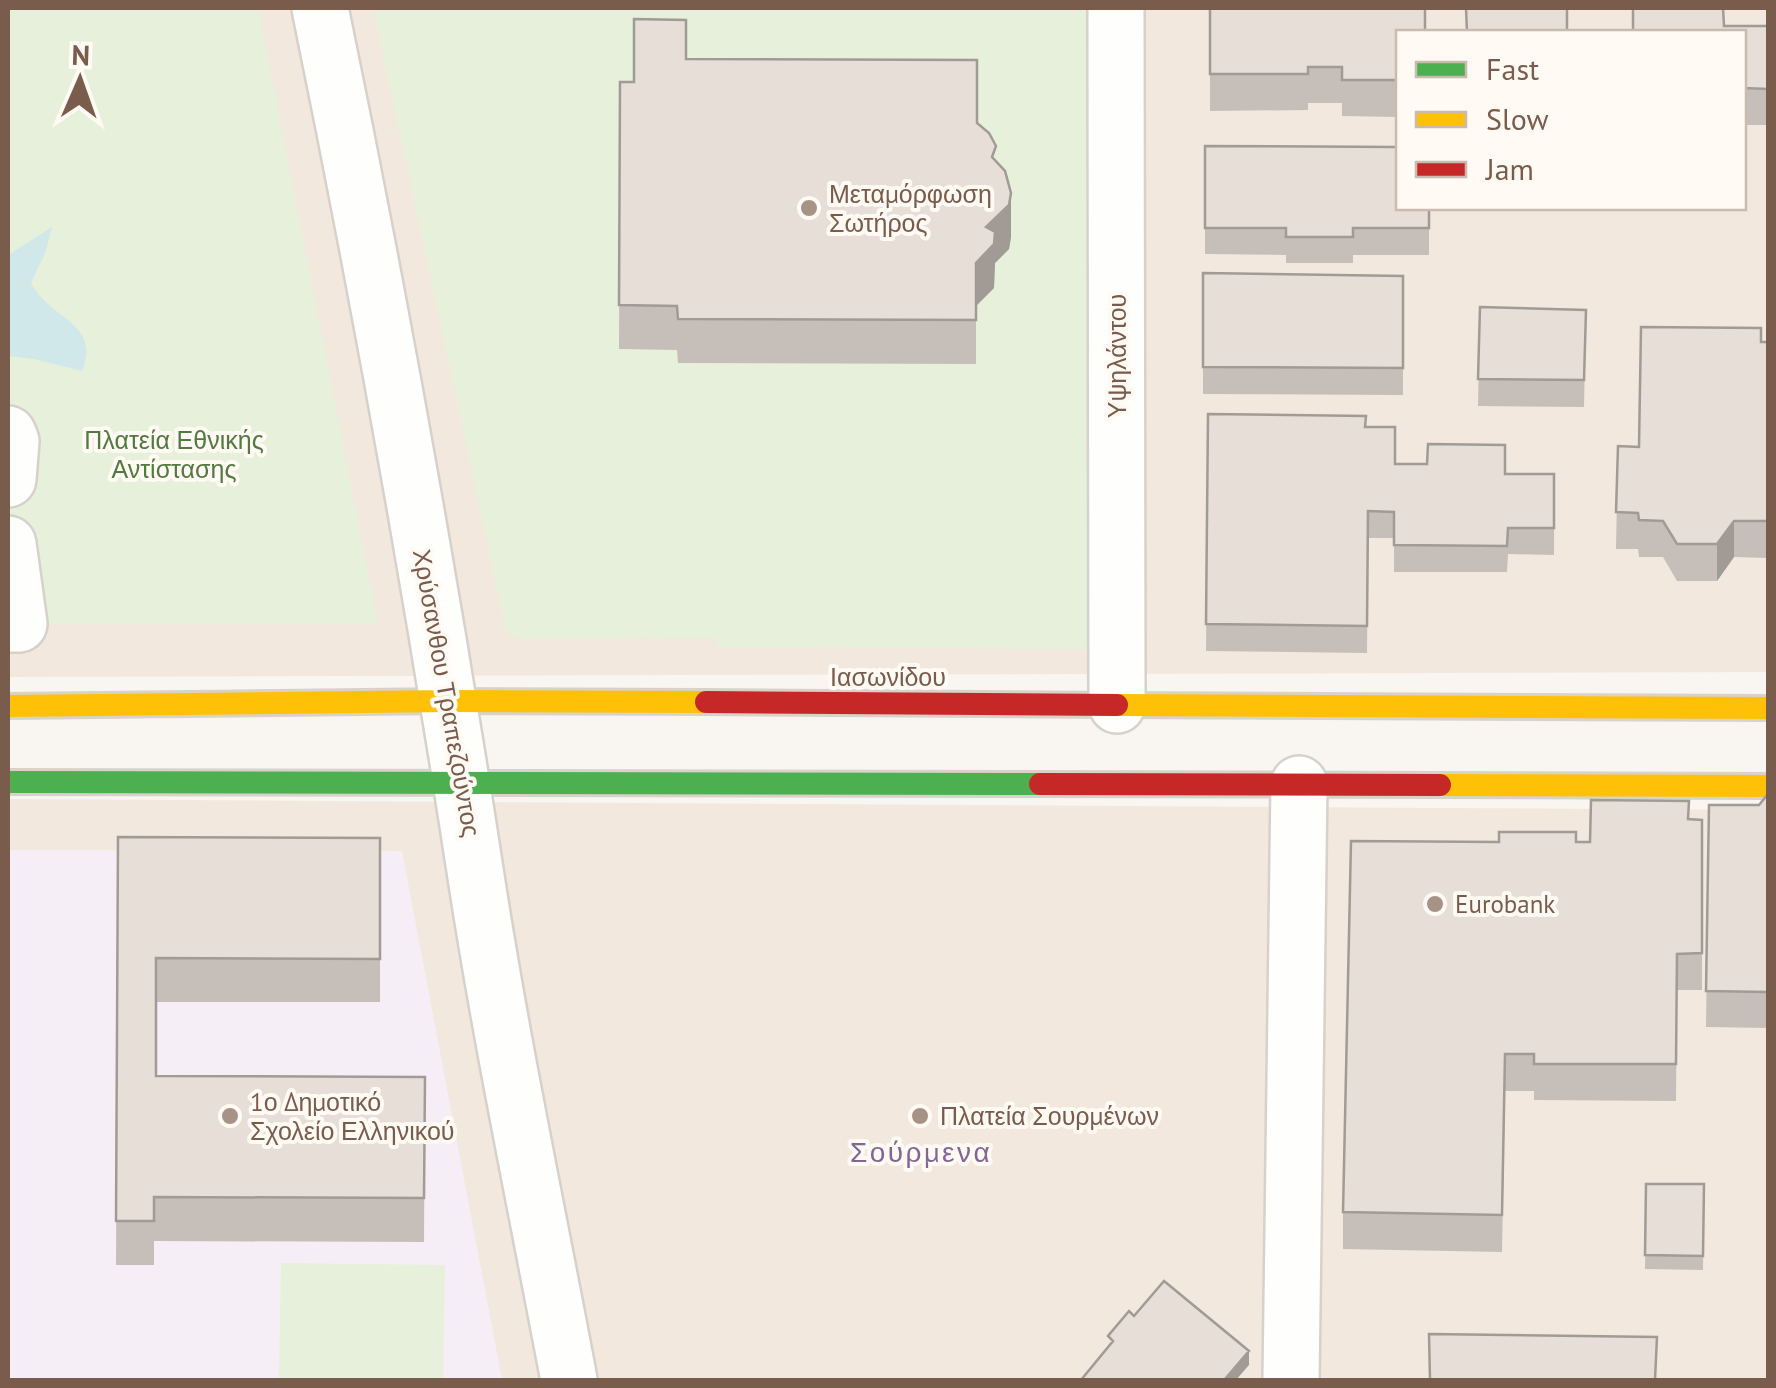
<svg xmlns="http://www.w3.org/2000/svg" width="1776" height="1388" font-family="'PT Sans',sans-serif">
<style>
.residential{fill:#f2e8de;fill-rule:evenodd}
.education{fill:#f6eef6}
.green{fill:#e7f0db}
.water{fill:#d0e8ea}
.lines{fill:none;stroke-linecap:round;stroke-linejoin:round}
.street-casing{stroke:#d7d1cb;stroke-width:60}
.fast-casing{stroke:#d9d2cb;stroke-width:28}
.slow-casing{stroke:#d9d2cb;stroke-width:28}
.jam-casing{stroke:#d9d2cb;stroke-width:28}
.street{stroke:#fefefd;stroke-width:55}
.fast{stroke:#4caf50;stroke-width:22}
.slow{stroke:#ffc107;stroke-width:22}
.jam{stroke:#c62828;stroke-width:22}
.wall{fill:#c6bfb9}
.shaded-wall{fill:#a19b96}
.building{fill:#e6ded7;stroke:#a19b96;stroke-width:2.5}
.poi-dot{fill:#a69286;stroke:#fffaf3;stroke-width:4}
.labels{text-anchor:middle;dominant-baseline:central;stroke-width:8;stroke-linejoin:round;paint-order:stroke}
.poi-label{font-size:25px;fill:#7a5c4d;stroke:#fffaf3;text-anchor:start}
.street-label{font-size:25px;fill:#7a5c4d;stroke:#fffaf3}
.park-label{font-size:25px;fill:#537a41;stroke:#fffaf3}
.neighbourhood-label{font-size:28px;letter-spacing:2.5px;fill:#846695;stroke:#fffaf3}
</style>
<rect width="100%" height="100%" fill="#f9f5f0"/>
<path class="residential" d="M 8,8 L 1768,8 L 1768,672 L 8,677 ZM 1398,32 L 1744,32 L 1744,208 L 1398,208 Z
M 8,799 L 1768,810 L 1768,1380 L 8,1380 Z"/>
<path class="education" d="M 8,850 L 402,851 L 502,1380 L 8,1380 Z"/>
<path class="green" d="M 8,8 L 258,8 L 378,624 L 8,624 Z
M 373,8 L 1092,8 L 1092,649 L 718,647 L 716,638 L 520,639 L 506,632 Z
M 281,1263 L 445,1265 L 443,1380 L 279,1380 Z"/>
<path class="water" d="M 52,227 L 46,251 L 31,283 C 49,319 102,323 82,371 L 34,359 L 8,356 L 8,255 Z"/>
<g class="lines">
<defs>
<path id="street" d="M 320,8 C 380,298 432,590 477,883 C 503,1050 538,1215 569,1380
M 1116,8 L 1117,705
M 8,434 L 11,441 L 8,479
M 8,544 L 19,624 L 8,624
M 1291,1380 L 1299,784"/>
<path id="fast" d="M 8,782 L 1040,784"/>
<path id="slow" d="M 1117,705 L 1768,708
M 8,706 L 449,701 L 706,702
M 1440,785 L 1768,786"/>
<path id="jam" d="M 706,702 L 1117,705
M 1040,784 L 1440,785"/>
</defs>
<use href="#street" class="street-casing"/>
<use href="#fast" class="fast-casing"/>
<use href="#slow" class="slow-casing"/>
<use href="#jam" class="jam-casing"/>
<use href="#street" class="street"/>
<use href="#fast" class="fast"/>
<use href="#slow" class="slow"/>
<use href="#jam" class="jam"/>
</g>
<path class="wall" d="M 1210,8 L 1398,32 L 1398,117 L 1342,116 L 1342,103 L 1308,103 L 1308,110 L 1210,111 Z
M 1724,26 L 1768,26 L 1768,125 L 1744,125 L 1744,32 Z
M 686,59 L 977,123 L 996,162 L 1011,237 L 1009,249 L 995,263 L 994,288 L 976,306 L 976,364 L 678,363 L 677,350 L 619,349 L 620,82 L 634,82 Z
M 1205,146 L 1429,208 L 1429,255 L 1353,255 L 1353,263 L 1286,263 L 1286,255 L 1205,254 Z
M 1203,273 L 1403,276 L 1403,395 L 1203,394 Z
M 1480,307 L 1586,310 L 1584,407 L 1478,406 Z
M 1761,342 L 1768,342 L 1768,558 L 1734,557 L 1717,581 L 1677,581 L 1663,557 L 1639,557 L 1638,549 L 1616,549 L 1618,446 L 1639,447 Z
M 1208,414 L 1366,427 L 1395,464 L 1505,474 L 1554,474 L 1554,555 L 1508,554 L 1507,572 L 1394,572 L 1394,538 L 1368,538 L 1367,653 L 1206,651 Z
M 1768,794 L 1768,1028 L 1706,1027 L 1709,805 L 1759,805 Z
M 1689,819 L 1702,820 L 1702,990 L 1677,990 L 1676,1101 L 1534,1100 L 1534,1091 L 1505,1091 L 1502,1252 L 1343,1249 L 1343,1212 L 1576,842 L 1590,842 Z
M 118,837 L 380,838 L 380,1002 L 156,1002 L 156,1076 L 425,1077 L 424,1242 L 154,1241 L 154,1265 L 116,1265 Z
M 1646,1184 L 1704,1184 L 1703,1270 L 1645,1269 Z"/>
<path class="shaded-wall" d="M 1011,193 L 1011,237 L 1009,249 L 995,263 L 994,288 L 976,306 L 976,263 L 986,227 Z
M 1734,521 L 1734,557 L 1717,581 L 1717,544 Z
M 1249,1351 L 1249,1365 L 1236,1380 L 1225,1380 Z"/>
<path class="building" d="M 1210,8 L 1425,8 L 1425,32 L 1398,32 L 1398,80 L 1342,80 L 1342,67 L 1308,67 L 1308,74 L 1210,74 Z
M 1466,8 L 1567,8 L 1567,32 L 1467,32 Z
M 1633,8 L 1723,8 L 1724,26 L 1768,26 L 1768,89 L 1744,88 L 1744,32 L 1633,32 Z
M 634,19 L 686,20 L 686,59 L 977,60 L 977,123 L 989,133 L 996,146 L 992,157 L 1005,171 L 1011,193 L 1009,205 L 986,227 L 995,232 L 994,244 L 976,263 L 976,320 L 678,319 L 677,306 L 619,305 L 620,82 L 634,82 Z
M 1205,146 L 1398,147 L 1398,208 L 1429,208 L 1429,228 L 1353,228 L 1353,237 L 1286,237 L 1286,228 L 1205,228 Z
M 1203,273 L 1403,276 L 1403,368 L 1203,367 Z
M 1480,307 L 1586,310 L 1584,380 L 1478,379 Z
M 1641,327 L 1761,328 L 1761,342 L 1768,342 L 1768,521 L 1734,521 L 1717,544 L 1677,544 L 1663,521 L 1639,520 L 1638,513 L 1616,512 L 1618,446 L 1639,447 Z
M 1208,414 L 1366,416 L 1365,427 L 1395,427 L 1395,464 L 1427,464 L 1428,444 L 1505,445 L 1505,474 L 1554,474 L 1554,528 L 1508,528 L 1507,546 L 1394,545 L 1394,512 L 1368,511 L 1367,626 L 1206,624 Z
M 1768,794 L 1768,992 L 1706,991 L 1709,805 L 1759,805 Z
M 1591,800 L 1689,801 L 1688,819 L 1702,820 L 1702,953 L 1677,954 L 1676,1064 L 1534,1064 L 1534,1054 L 1505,1054 L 1502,1215 L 1343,1212 L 1351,841 L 1499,842 L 1499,832 L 1576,832 L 1576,842 L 1590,842 Z
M 118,837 L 380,838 L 380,959 L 156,958 L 156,1076 L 425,1077 L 424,1198 L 154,1197 L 154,1221 L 116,1221 Z
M 1646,1184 L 1704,1184 L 1703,1256 L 1645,1255 Z
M 1164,1281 L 1249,1351 L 1225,1379 L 1227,1380 L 1081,1380 L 1113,1341 L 1108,1336 L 1129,1311 L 1134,1316 Z
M 1429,1334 L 1657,1337 L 1655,1380 L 1430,1380 Z"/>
<g class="poi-dot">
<circle cx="809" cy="208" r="10"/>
<circle cx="1435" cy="904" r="10"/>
<circle cx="230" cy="1116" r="10"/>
<circle cx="920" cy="1116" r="10"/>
</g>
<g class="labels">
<g class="poi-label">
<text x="829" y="194">Μεταμόρφωση<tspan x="829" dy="29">Σωτήρος</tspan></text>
<text x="1455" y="904">Eurobank</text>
<text x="250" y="1102">1ο Δημοτικό<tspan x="250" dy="29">Σχολείο Ελληνικού</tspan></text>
<text x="940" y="1116">Πλατεία Σουρμένων</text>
</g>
<g class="street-label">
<text transform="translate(1117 356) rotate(-90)">Υψηλάντου</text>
<text x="888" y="677">Ιασωνίδου</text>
<text transform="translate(447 693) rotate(80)">Χρύσανθου Τραπεζούντος</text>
</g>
<g class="park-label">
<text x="174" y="440">Πλατεία Εθνικής<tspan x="174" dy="29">Αντίστασης</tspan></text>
</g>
<g class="neighbourhood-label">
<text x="921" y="1151">Σούρμενα</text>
</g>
</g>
<rect width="1776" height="1388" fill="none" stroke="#7a5c4d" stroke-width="20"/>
<rect x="1396" y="30" width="350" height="180" fill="#fffaf3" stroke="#cabbb1" stroke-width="2.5"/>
<rect x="1416" y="62" width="50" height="15" fill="#4caf50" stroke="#cabbb1" stroke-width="2.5"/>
<text x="1486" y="80" font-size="30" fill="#7a5c4d">Fast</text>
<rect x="1416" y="112" width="50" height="15" fill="#ffc107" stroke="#cabbb1" stroke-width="2.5"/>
<text x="1486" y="130" font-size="30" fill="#7a5c4d">Slow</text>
<rect x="1416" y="162" width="50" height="15" fill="#c62828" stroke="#cabbb1" stroke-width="2.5"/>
<text x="1486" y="180" font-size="30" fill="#7a5c4d">Jam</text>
<g transform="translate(80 80) rotate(2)" stroke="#fffaf3" stroke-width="8" paint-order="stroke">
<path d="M0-8L18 38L0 25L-18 38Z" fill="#7a5c4d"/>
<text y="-15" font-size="28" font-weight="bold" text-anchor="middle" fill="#7a5c4d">N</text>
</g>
</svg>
